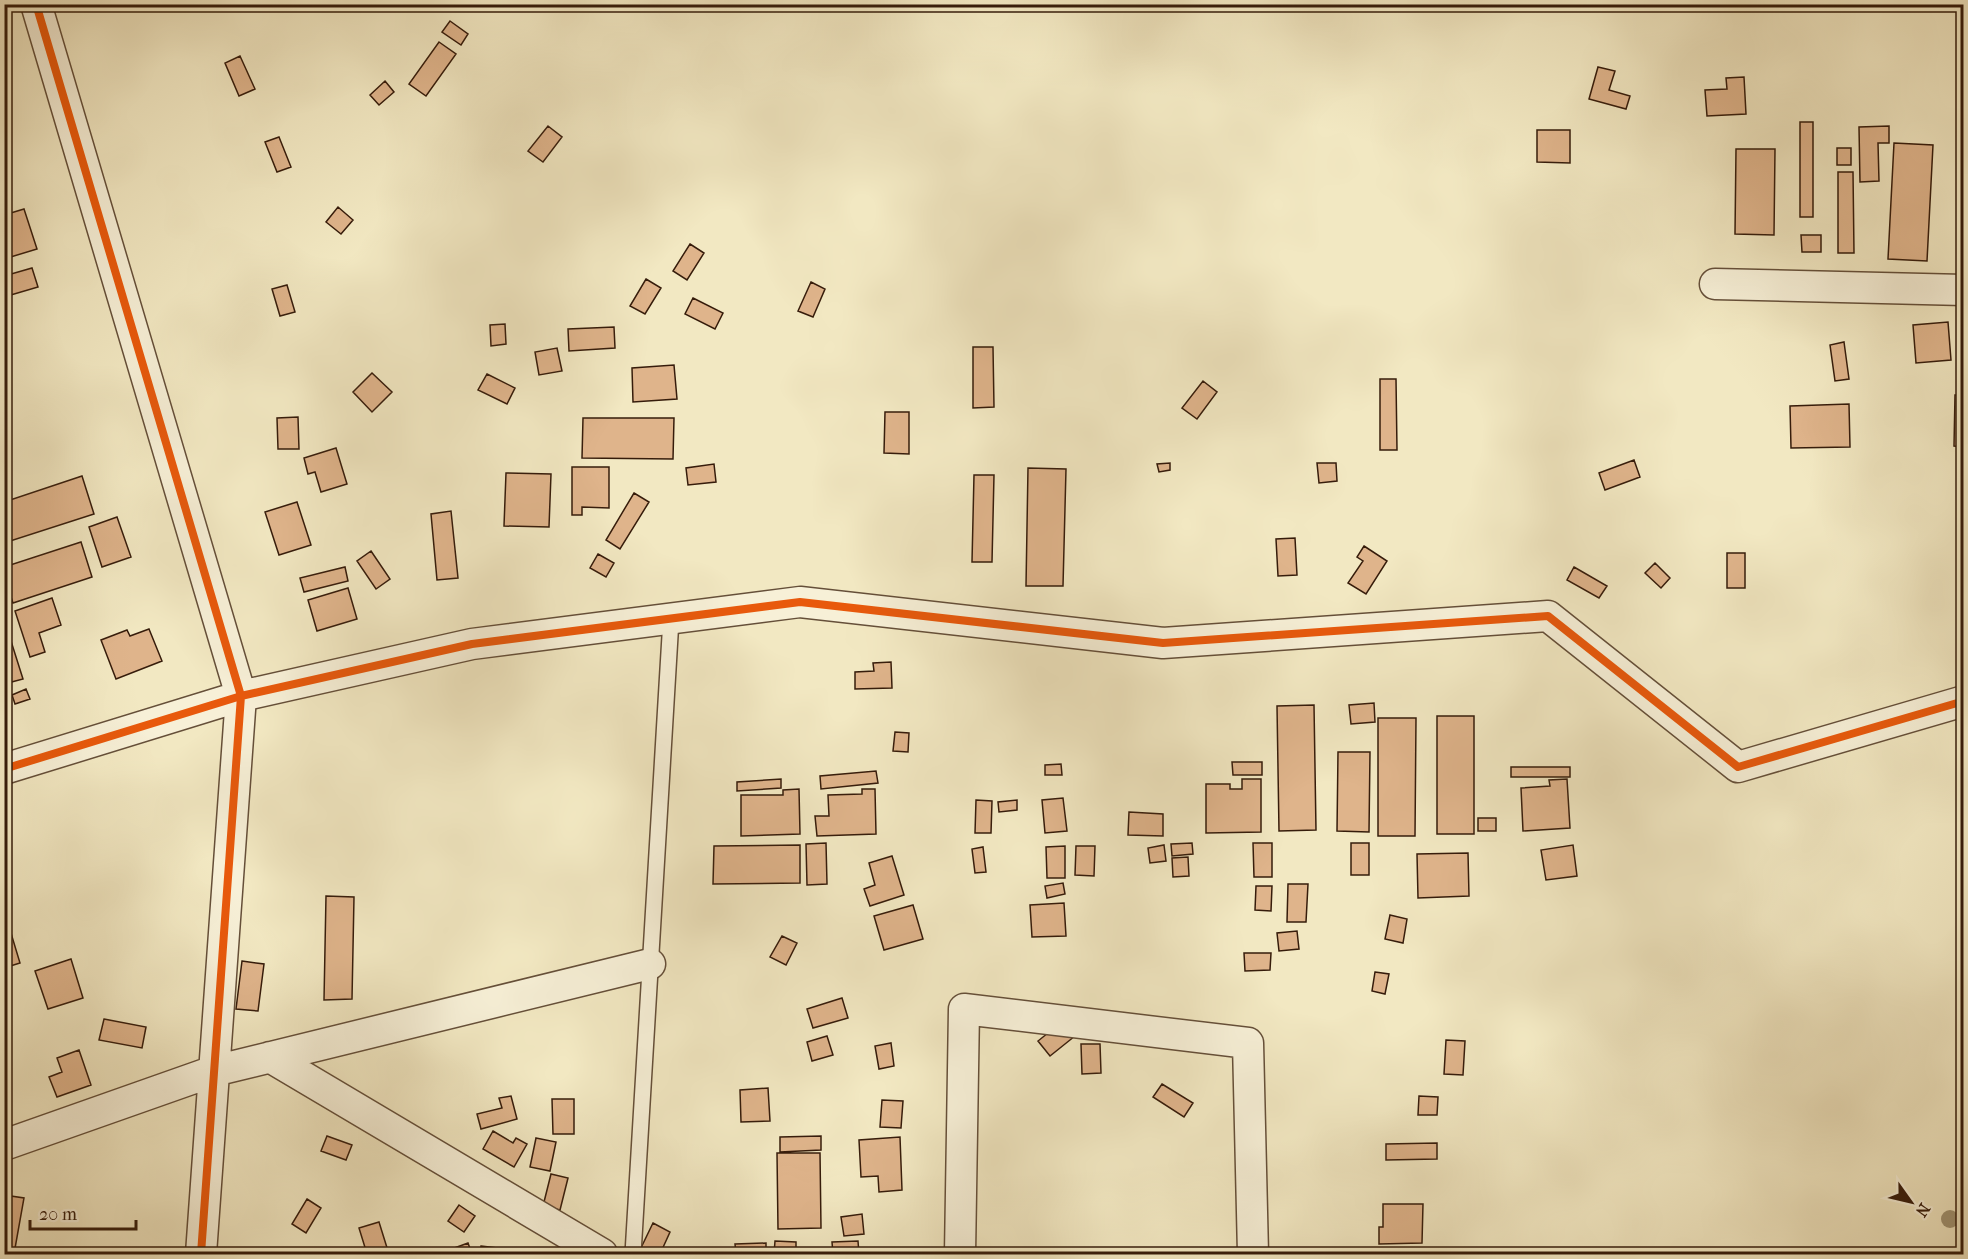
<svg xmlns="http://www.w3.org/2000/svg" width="1968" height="1259" font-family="'IM FELL French Canon',serif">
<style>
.building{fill:#dfb48b;stroke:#361c0b;stroke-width:1.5}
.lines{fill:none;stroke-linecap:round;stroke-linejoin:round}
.service-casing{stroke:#654f39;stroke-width:18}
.minor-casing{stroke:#654f39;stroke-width:33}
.service{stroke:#f7f0d7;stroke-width:15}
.minor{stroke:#f7f0d7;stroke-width:30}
.cycleway-casing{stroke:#f7f0d7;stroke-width:11}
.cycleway{stroke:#e8590c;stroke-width:8}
.tree{fill:#a19473}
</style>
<rect width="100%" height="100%" fill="#f2e8c2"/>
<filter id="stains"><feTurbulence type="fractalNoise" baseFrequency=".00333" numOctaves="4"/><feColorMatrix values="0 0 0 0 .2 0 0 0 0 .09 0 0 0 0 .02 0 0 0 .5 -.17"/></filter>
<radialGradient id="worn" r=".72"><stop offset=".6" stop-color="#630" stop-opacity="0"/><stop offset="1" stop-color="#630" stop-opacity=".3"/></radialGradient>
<path class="building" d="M 1760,4 L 1807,4 L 1807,9 L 1760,11 Z
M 450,21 L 468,34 L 461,45 L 442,32 Z
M 439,42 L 456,54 L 426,96 L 409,84 Z
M 240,56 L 255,89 L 239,96 L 225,63 Z
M 1598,67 L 1615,71 L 1609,90 L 1630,96 L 1626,109 L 1589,99 Z
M 1744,77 L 1746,114 L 1707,116 L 1705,90 L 1727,89 L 1726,78 Z
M 385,81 L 394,92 L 379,105 L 370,95 Z
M 1800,122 L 1813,122 L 1813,217 L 1800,217 Z
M 548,126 L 562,137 L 543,162 L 528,151 Z
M 1889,126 L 1889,143 L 1878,143 L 1879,181 L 1860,182 L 1859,127 Z
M 1537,130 L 1570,130 L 1570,163 L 1537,162 Z
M 279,137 L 291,167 L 277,172 L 265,142 Z
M 1894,143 L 1933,145 L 1927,261 L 1888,259 Z
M 1837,148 L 1851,148 L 1851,165 L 1837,165 Z
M 1736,149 L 1775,149 L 1774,235 L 1735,234 Z
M 1838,172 L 1853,172 L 1854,253 L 1838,253 Z
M 338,207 L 353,220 L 341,234 L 326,222 Z
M 24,209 L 37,249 L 4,259 L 4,215 Z
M 1801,235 L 1821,235 L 1821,252 L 1802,252 Z
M 690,244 L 704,253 L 687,280 L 673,271 Z
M 32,268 L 38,287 L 4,297 L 4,276 Z
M 646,279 L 661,288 L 645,314 L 630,306 Z
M 811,282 L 825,289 L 813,317 L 798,311 Z
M 287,285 L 295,312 L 280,316 L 272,289 Z
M 693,298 L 723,313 L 715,329 L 685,314 Z
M 1948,322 L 1951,360 L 1916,363 L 1913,325 Z
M 505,324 L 506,344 L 491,346 L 490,325 Z
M 614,327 L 615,348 L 569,351 L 568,329 Z
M 1844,342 L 1849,379 L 1835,381 L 1830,345 Z
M 973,347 L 993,347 L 994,407 L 973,408 Z
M 557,348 L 562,371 L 539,375 L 535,352 Z
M 674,365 L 677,399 L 633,402 L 632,368 Z
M 372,373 L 392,392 L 372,412 L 353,392 Z
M 487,374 L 515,388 L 507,404 L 478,390 Z
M 1380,379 L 1396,379 L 1397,450 L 1380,450 Z
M 1203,381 L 1217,392 L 1197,419 L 1182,408 Z
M 1955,395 L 1964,395 L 1964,447 L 1954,446 Z
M 1849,404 L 1850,447 L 1791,448 L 1790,406 Z
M 885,412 L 909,412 L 909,454 L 884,453 Z
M 298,417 L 299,449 L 278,449 L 277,418 Z
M 583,418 L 674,418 L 673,459 L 582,458 Z
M 336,448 L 347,484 L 321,492 L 315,472 L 308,474 L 304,458 Z
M 1634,460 L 1640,477 L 1605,490 L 1599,473 Z
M 1170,463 L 1170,470 L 1159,472 L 1157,464 Z
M 1317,463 L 1336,463 L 1337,481 L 1319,483 Z
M 714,464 L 716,482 L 688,485 L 686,468 Z
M 572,467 L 609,467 L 609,508 L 582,507 L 582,515 L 572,515 Z
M 1028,468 L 1066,469 L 1063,586 L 1026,586 Z
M 506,473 L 551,474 L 549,527 L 504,526 Z
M 974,475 L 994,475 L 992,562 L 972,562 Z
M 82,476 L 94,514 L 4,543 L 4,502 Z
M 634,493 L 649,502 L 620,549 L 606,540 Z
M 297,502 L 311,545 L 279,555 L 265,512 Z
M 451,511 L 458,578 L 437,580 L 431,514 Z
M 117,517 L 131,557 L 102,567 L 89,527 Z
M 1295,538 L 1297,575 L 1278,576 L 1276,539 Z
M 81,542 L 92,577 L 13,603 L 4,576 L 4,567 Z
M 1364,546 L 1387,561 L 1366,594 L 1348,583 L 1363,561 L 1357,557 Z
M 371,551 L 390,579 L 376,589 L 357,561 Z
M 1727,553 L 1745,553 L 1745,588 L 1727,588 Z
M 598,554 L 614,563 L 606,577 L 590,568 Z
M 1655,563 L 1670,578 L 1661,588 L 1645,573 Z
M 345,567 L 348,581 L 304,592 L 300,578 Z
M 1574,567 L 1607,586 L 1599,598 L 1567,580 Z
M 348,588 L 357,619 L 317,631 L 308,600 Z
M 52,598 L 61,625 L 39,633 L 45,652 L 30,657 L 15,611 Z
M 4,619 L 23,679 L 4,684 Z
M 149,629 L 162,661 L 116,679 L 101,640 L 127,630 L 130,636 Z
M 891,662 L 892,688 L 855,689 L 855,672 L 874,671 L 873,663 Z
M 26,689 L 30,699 L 15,704 L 12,695 Z
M 1374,703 L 1375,722 L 1351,724 L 1349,705 Z
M 1314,705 L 1316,830 L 1279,831 L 1277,706 Z
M 1437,716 L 1474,716 L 1474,834 L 1437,834 Z
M 1378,718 L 1416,718 L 1415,836 L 1378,836 Z
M 895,732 L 909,733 L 908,752 L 893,751 Z
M 1338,752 L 1370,752 L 1369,832 L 1337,831 Z
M 1232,762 L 1262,762 L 1262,775 L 1233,775 Z
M 1061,764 L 1062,775 L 1045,775 L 1045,765 Z
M 1511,767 L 1570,767 L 1570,777 L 1511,777 Z
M 876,771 L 878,783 L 821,789 L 820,776 Z
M 781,779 L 781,788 L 737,791 L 737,782 Z
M 1242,779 L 1261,779 L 1261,832 L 1206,833 L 1206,784 L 1230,784 L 1230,789 L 1242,789 Z
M 1567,779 L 1570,828 L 1523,831 L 1521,788 L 1550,786 L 1549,780 Z
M 799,789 L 800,834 L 741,836 L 741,795 L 783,795 L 783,790 Z
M 862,789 L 875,789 L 876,834 L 817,836 L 815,816 L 829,816 L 828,795 L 862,794 Z
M 1063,798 L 1067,831 L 1045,833 L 1042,800 Z
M 976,800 L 992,801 L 991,833 L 975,833 Z
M 1017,800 L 1017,810 L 999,812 L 998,802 Z
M 1129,812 L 1163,814 L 1163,836 L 1128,835 Z
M 1478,818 L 1496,818 L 1496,831 L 1478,831 Z
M 826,843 L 827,884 L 807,885 L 806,844 Z
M 1192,843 L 1193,854 L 1172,856 L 1171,844 Z
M 1253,843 L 1272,843 L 1272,877 L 1254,877 Z
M 1351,843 L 1369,843 L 1369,875 L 1351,875 Z
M 800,845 L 800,883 L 713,884 L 714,846 Z
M 1164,845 L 1166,861 L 1150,863 L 1148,848 Z
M 1573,845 L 1577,876 L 1546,880 L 1541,850 Z
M 1065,846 L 1065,878 L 1047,878 L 1046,847 Z
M 1076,846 L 1095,846 L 1094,876 L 1075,875 Z
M 983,847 L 986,872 L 975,873 L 972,849 Z
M 1468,853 L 1469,896 L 1418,898 L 1417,854 Z
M 892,856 L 904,895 L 870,906 L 864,889 L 875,885 L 869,863 Z
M 1188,857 L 1189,876 L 1173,877 L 1172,858 Z
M 1063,883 L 1065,894 L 1047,898 L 1045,886 Z
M 1288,884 L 1308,884 L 1306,922 L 1287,922 Z
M 1256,886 L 1272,886 L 1271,911 L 1255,910 Z
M 326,896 L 354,897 L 352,999 L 324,1000 Z
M 1064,903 L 1066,936 L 1032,937 L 1030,905 Z
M 913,905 L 923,939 L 884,950 L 874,916 Z
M 4,910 L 20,963 L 4,968 Z
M 1390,915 L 1407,919 L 1403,943 L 1385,939 Z
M 1297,931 L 1299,949 L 1279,951 L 1277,933 Z
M 782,936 L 797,943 L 786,965 L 770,957 Z
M 1244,953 L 1271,953 L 1270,970 L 1245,971 Z
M 71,959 L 83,998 L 48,1009 L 35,971 Z
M 242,961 L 264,964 L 258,1011 L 236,1009 Z
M 1375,972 L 1389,974 L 1385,994 L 1372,991 Z
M 842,998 L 848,1018 L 813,1028 L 807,1009 Z
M 104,1019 L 146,1027 L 142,1048 L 99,1040 Z
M 1063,1021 L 1075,1036 L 1050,1056 L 1038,1041 Z
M 827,1036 L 833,1055 L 812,1061 L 807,1042 Z
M 1446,1040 L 1465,1041 L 1463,1075 L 1444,1074 Z
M 891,1043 L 894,1066 L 879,1069 L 875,1046 Z
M 1081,1044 L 1100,1044 L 1101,1073 L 1082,1074 Z
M 79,1050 L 91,1085 L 57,1097 L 49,1077 L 62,1072 L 57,1058 Z
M 1162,1084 L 1193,1103 L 1184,1117 L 1153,1097 Z
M 768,1088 L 770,1121 L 741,1122 L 740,1090 Z
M 511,1096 L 517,1119 L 481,1129 L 477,1114 L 502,1108 L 499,1098 Z
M 1419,1096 L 1438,1097 L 1437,1115 L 1418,1115 Z
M 552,1099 L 574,1099 L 574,1134 L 553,1134 Z
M 882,1100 L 903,1101 L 901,1128 L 880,1127 Z
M 493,1131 L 513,1143 L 516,1138 L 527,1144 L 514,1167 L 483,1149 Z
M 327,1136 L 352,1145 L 346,1160 L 321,1151 Z
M 821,1136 L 821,1150 L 780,1152 L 780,1137 Z
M 900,1137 L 902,1190 L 879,1192 L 878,1176 L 861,1177 L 859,1140 Z
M 536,1138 L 556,1142 L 550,1171 L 530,1167 Z
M 1437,1143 L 1437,1159 L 1386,1160 L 1386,1144 Z
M 777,1153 L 820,1153 L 821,1228 L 778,1229 Z
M 551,1174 L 568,1178 L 560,1210 L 543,1206 Z
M 4,1195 L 24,1198 L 14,1254 L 4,1252 Z
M 307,1199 L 321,1208 L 306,1233 L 292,1224 Z
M 1383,1204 L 1423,1204 L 1422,1243 L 1379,1244 L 1379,1227 L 1383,1227 Z
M 459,1205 L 475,1216 L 464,1232 L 448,1221 Z
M 862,1214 L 864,1234 L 844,1236 L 841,1217 Z
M 379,1222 L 388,1251 L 367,1254 L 359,1228 Z
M 653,1223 L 670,1232 L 660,1254 L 645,1254 L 639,1252 Z
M 775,1241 L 796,1242 L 796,1254 L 774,1254 Z
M 858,1241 L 859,1254 L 833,1254 L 832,1242 Z
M 468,1243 L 472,1254 L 438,1254 Z
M 766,1243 L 766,1254 L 736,1254 L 735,1244 Z
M 481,1246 L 513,1250 L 512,1254 L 480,1254 Z"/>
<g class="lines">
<defs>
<path id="service" d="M 633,1254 L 671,619"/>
<path id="minor" d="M 36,4 L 241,696 L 201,1254
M 1715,284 L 1964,290
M 4,769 L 241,696 L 472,644 L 800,602 L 1163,643 L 1548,616 L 1738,767 L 1964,701
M 270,1057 L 602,1254
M 4,1145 L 214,1071 L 650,964
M 960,1254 L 964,1009 L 1248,1043 L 1253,1254"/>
</defs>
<use href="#service" class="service-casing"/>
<use href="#minor" class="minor-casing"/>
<use href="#service" class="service"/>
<use href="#minor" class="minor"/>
<defs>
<path id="cycleway" d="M 36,4 L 241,696 L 201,1254
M 4,769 L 241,696 L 472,644 L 800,602 L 1163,643 L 1548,616 L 1738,767 L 1964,701"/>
</defs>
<use href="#cycleway" class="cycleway-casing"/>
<use href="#cycleway" class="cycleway"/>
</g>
<circle class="tree" cx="1950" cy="1219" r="9"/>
<rect width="1968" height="1259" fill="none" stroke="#f2e8c2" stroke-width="24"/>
<rect x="6" y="6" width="1956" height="1247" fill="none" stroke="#361c0b" stroke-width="3"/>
<rect x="12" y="12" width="1944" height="1235" fill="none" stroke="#361c0b" stroke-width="1.5"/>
<g transform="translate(1911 1202) rotate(124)" stroke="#f7f0d7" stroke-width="4.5" paint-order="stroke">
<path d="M0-4.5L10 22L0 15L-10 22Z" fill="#361c0b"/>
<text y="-9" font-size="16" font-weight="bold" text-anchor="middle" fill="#361c0b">N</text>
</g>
<path d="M30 1220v9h106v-9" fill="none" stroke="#361c0b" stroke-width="3"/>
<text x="39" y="1220" font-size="18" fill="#361c0b" stroke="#f7f0d7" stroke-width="4.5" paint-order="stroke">20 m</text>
<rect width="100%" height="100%" filter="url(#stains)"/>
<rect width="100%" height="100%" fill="url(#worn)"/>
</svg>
